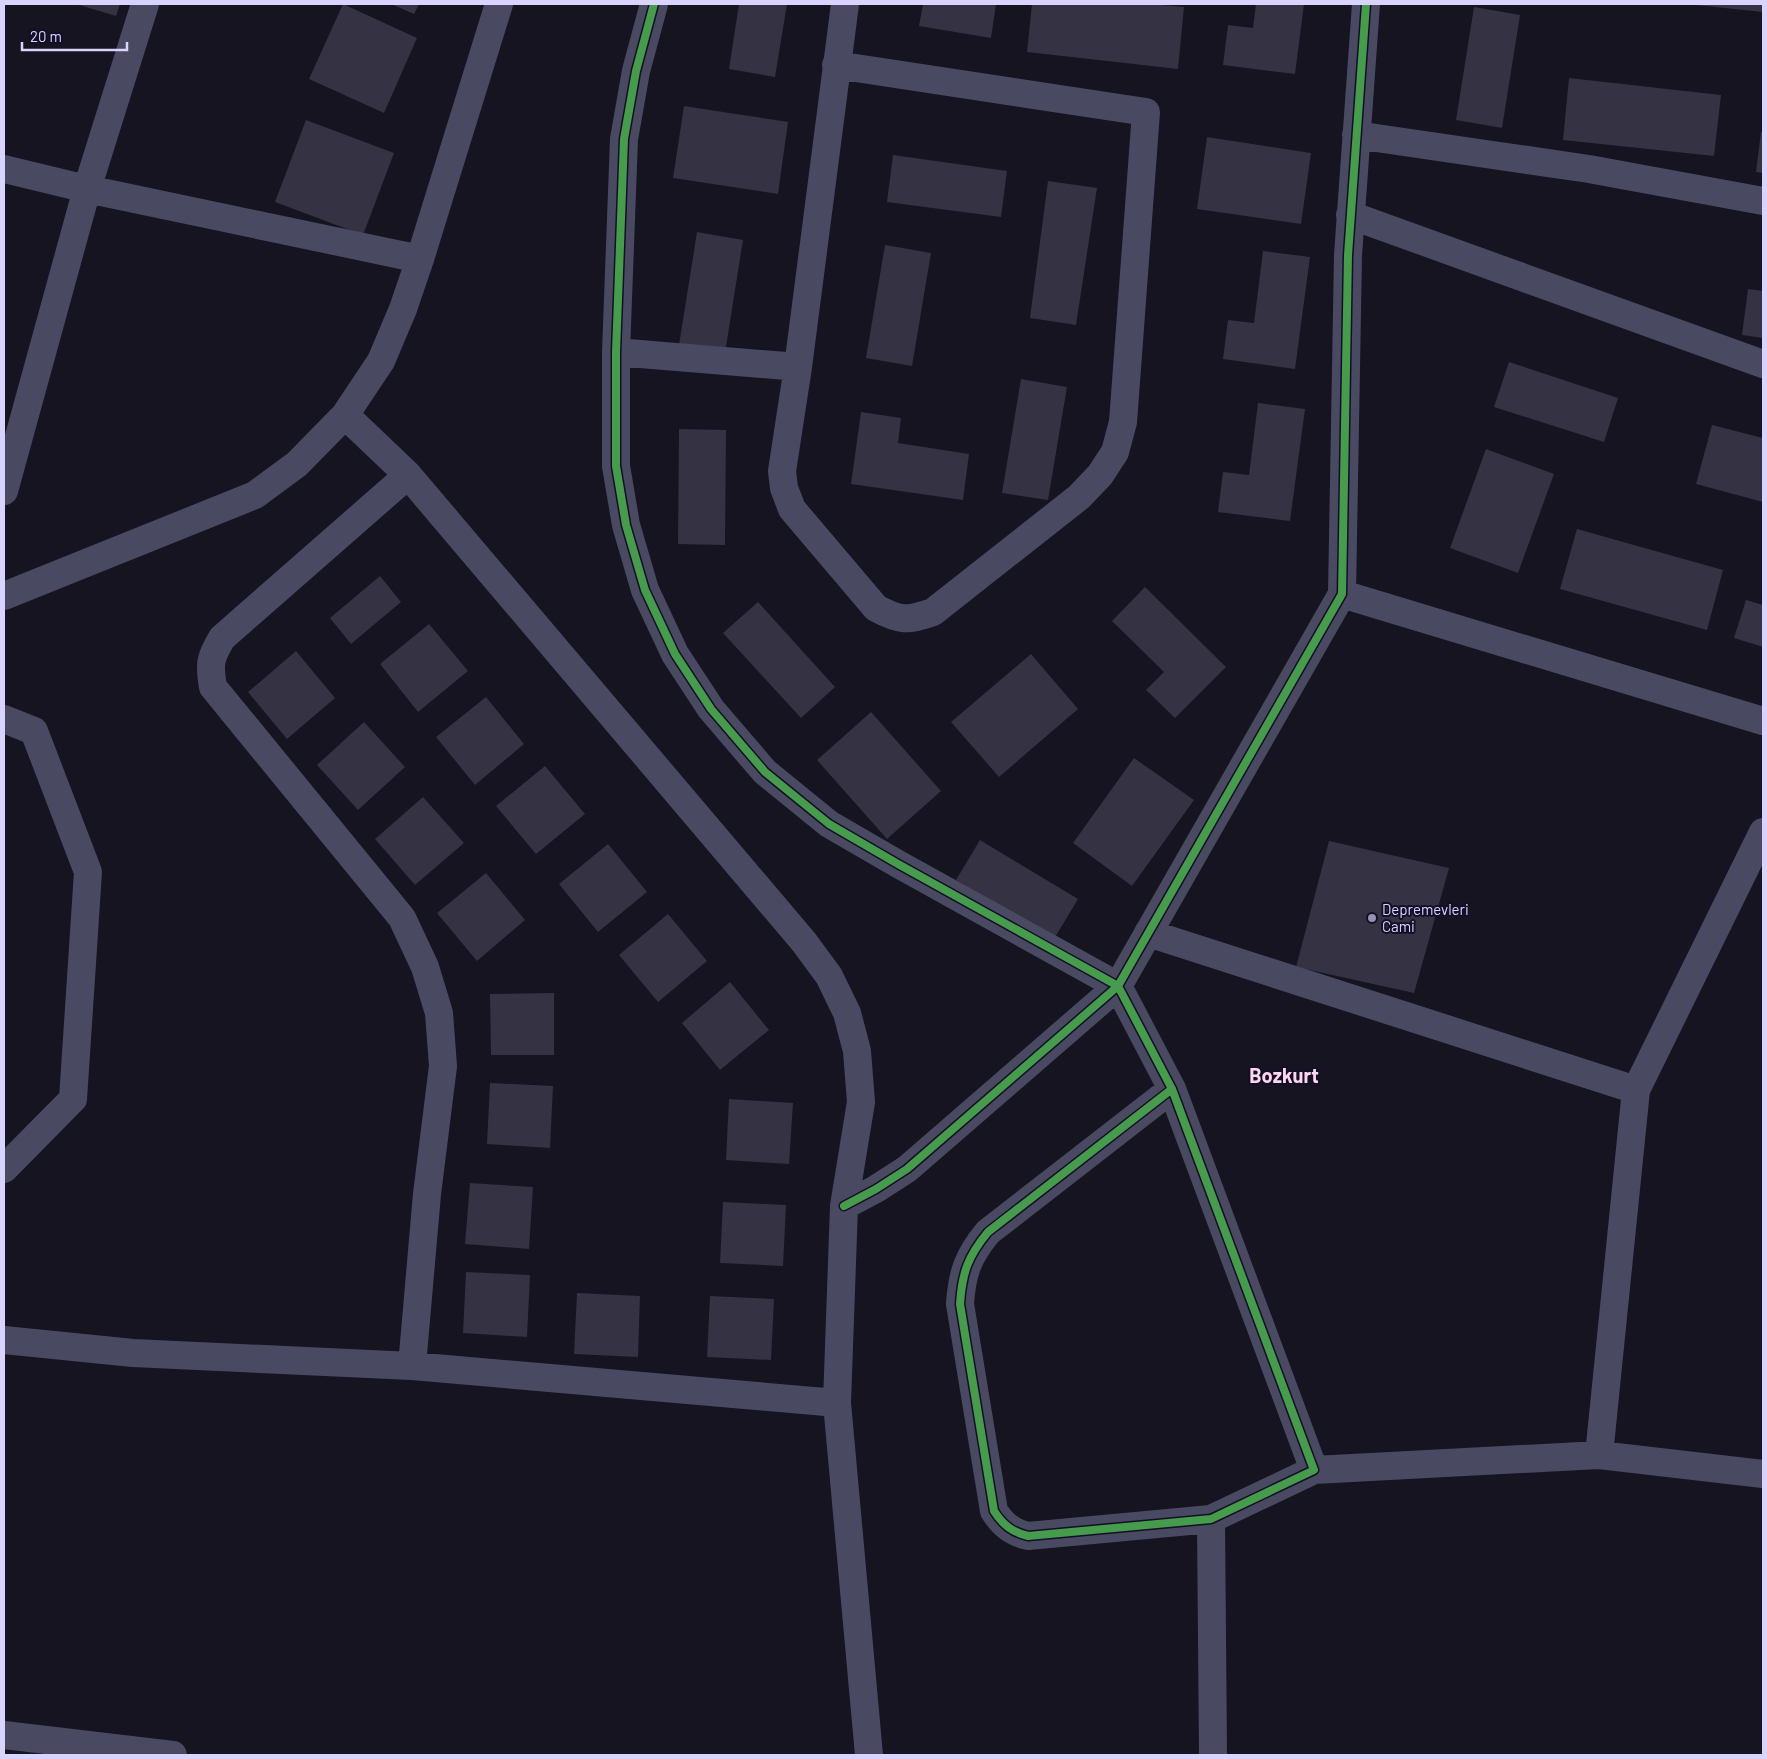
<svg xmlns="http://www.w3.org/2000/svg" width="1767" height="1759" font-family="Barlow,sans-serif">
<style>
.building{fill:#343243}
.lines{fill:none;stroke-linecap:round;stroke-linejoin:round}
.street{stroke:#4a4962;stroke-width:28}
.cycleway-casing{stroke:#130f26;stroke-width:11}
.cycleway{stroke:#469c4c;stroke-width:8}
.poi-dot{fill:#9591b1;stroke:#130f26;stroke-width:2}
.labels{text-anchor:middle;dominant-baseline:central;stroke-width:4;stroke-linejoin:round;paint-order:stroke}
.poi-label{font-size:15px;fill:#d9d4ff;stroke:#130f26;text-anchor:start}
.district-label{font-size:20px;font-weight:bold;fill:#ffd6f0;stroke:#130f26}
</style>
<rect width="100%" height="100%" fill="#161421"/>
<path class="building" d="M 76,4 L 120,4 L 116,16 Z
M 343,4 L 417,38 L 384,113 L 309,79 Z
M 391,4 L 419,4 L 414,14 Z
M 739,4 L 787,4 L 775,77 L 729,69 Z
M 923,4 L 996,4 L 991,38 L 919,26 Z
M 1032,4 L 1151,4 L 1184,7 L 1178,69 L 1027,52 Z
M 1256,4 L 1304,4 L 1295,74 L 1223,65 L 1228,25 L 1253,28 Z
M 1696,4 L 1763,4 L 1763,12 L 1696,5 Z
M 1474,7 L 1520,15 L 1502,128 L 1456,120 Z
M 1569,78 L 1721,95 L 1714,156 L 1563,140 Z
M 684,106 L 788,122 L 778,194 L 673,178 Z
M 306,120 L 394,153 L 363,235 L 275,202 Z
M 1761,132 L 1763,132 L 1763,173 L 1756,172 Z
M 1207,137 L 1311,153 L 1301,224 L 1197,209 Z
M 893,155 L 1007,171 L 1001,217 L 887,202 Z
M 1048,181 L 1097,188 L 1076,325 L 1030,318 Z
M 697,232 L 743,240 L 725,353 L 679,345 Z
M 885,245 L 931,253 L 912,366 L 866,358 Z
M 1263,251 L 1310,257 L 1295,369 L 1223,359 L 1228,320 L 1254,323 Z
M 1748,289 L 1763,291 L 1763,338 L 1742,335 Z
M 1509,362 L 1618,398 L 1604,442 L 1494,407 Z
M 1021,379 L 1067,387 L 1048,500 L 1002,493 Z
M 1258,403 L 1305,409 L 1290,521 L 1218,512 L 1223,472 L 1249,475 Z
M 861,412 L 901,418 L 898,443 L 969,454 L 963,500 L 851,484 Z
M 1712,425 L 1763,438 L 1763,502 L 1696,484 Z
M 679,429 L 726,430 L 725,545 L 678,544 Z
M 1486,449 L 1554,474 L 1518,573 L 1450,548 Z
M 1577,529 L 1723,570 L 1707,630 L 1560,589 Z
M 380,576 L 401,602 L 351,644 L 330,618 Z
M 1145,587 L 1226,667 L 1175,718 L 1146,690 L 1164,672 L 1112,621 Z
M 1746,600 L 1763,605 L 1763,647 L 1734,638 Z
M 758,602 L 835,687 L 801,718 L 723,633 Z
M 429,624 L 468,671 L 418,712 L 380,664 Z
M 296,651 L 335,698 L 287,739 L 248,692 Z
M 1031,654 L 1078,709 L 999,777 L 951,722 Z
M 486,697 L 524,744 L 475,785 L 436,737 Z
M 871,712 L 941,791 L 887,839 L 817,760 Z
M 364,722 L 405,767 L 358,810 L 317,765 Z
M 1134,758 L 1194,800 L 1132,886 L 1073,843 Z
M 545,766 L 585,814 L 536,854 L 496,806 Z
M 423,797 L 464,843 L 415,885 L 375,839 Z
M 980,840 L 1078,899 L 1054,939 L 956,880 Z
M 1329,841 L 1449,868 L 1414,993 L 1296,967 Z
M 608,844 L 647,892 L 598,932 L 559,884 Z
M 486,873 L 525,920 L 477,961 L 437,913 Z
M 668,914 L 707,961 L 658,1002 L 619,955 Z
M 730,982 L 769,1030 L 720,1070 L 682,1023 Z
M 554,993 L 554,1055 L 491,1055 L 490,994 Z
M 490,1083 L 553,1086 L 550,1148 L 487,1144 Z
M 729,1099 L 793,1103 L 789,1164 L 726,1160 Z
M 470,1183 L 533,1187 L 529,1249 L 465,1244 Z
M 723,1202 L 786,1205 L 783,1266 L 720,1263 Z
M 466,1272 L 530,1275 L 527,1337 L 463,1333 Z
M 577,1293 L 640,1296 L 638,1357 L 574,1354 Z
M 710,1296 L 774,1299 L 771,1360 L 707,1357 Z"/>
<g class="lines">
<path class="street" d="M 145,4 L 87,189 L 420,259 L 499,4
M 654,4 L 636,71 L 624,139 L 616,352 L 616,466 L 626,525 L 645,590 L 675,654 L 711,709 L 765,772 L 829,824 L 898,864 L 1118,986 L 1342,594 L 1348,255 L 1366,4
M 836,65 L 1146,112 L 1123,422 L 1115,452 L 1100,475 L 1079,497 L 933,612 C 908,621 900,621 876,608 L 792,509 L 784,488 L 782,471 L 798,367 L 845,4
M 1356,135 L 1589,169 L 1763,201
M 4,169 L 87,189 L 4,491
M 1350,215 L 1763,364
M 616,352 L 798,367
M 345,415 L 408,475 L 222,638 C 210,658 209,664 213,687 L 402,918 L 425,967 L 439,1013 L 443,1066 L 427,1194 L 412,1366
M 408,475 L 804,942 L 829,976 L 847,1013 L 857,1051 L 861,1102 L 844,1206 L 837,1403 L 869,1755
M 1342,594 L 1763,721
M 4,596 L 255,495 L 297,464 L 345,415 L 381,361 L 403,309 L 420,259
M 4,719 L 34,731 L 88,872 L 73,1099 L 4,1169
M 1148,933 L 1636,1090 L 1599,1455
M 1636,1090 L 1763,832
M 844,1206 L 876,1189 L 907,1169 L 1118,986 L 1172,1089 L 1314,1470 L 1211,1519 L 1028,1536 C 1012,1532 1003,1525 994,1511 L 960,1304 C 962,1273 968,1256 988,1232 L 1172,1089
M 4,1340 L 133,1353 L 412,1366 L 837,1403
M 1314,1470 L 1599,1455 L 1763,1474
M 1211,1519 L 1213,1755
M 4,1735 L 173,1755"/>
<defs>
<path id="cycleway" d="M 654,4 L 636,71 L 624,139 L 616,352 L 616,466 L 626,525 L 645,590 L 675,654 L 711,709 L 765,772 L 829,824 L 898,864 L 1118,986 L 1342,594 L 1348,255 L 1366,4
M 844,1206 L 876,1189 L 907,1169 L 1118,986 L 1172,1089 L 1314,1470 L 1211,1519 L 1028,1536 C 1012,1532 1003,1525 994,1511 L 960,1304 C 962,1273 968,1256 988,1232 L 1172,1089"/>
</defs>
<use href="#cycleway" class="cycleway-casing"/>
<use href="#cycleway" class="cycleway"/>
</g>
<circle class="poi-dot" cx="1372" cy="918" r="5"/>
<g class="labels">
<g class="poi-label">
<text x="1382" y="909">Depremevleri<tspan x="1382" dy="17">Cami</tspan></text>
</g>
<g class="district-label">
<text x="1284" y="1075">Bozkurt</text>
</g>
</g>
<rect width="1767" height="1759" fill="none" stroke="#d9d4ff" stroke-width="10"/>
<path d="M22 42v8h105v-8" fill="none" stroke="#d9d4ff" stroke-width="2.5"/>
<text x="30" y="42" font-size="15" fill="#d9d4ff" stroke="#130f26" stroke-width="4" paint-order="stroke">20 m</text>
</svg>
